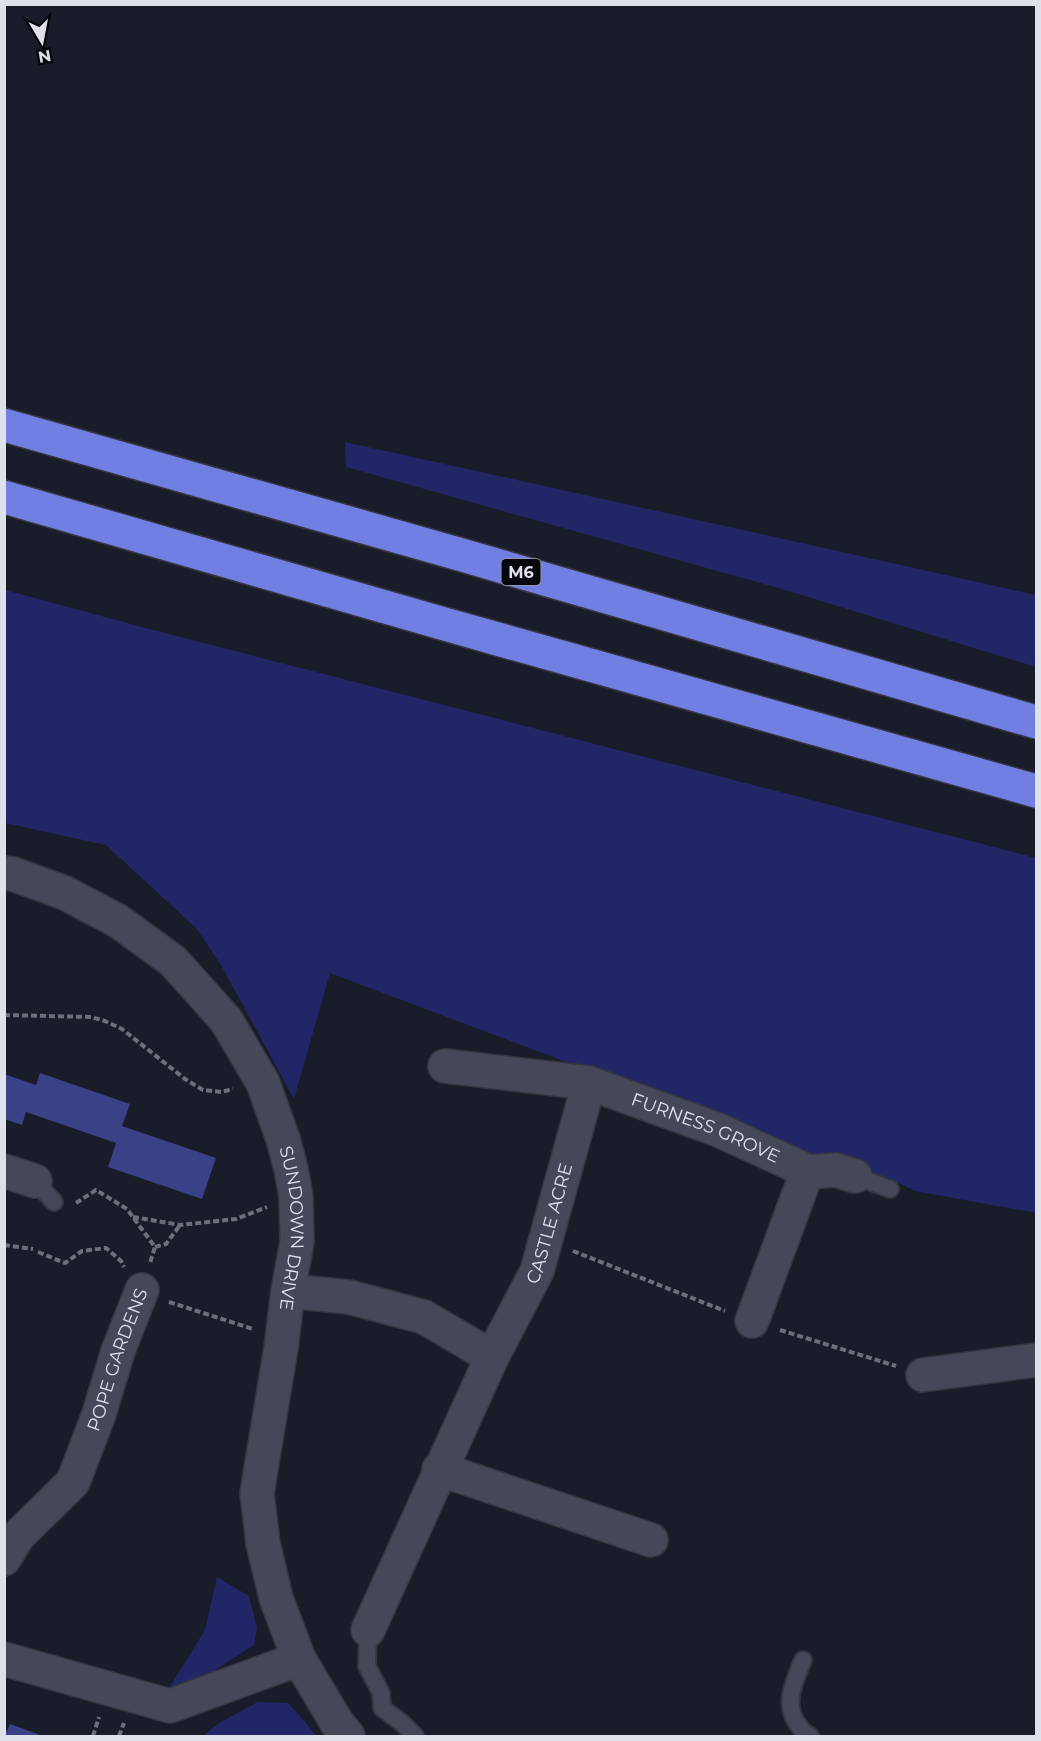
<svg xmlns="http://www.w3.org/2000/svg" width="1041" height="1741" font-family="Montserrat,sans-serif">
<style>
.green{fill:#232666}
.building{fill:#3a4186}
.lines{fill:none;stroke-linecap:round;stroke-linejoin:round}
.lane-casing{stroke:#353642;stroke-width:20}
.street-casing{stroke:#353642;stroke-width:36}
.highway-casing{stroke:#353642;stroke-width:36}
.path{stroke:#6d6f7b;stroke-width:4;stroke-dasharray:6 3;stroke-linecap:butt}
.lane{stroke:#454858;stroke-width:16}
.street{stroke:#454858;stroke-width:33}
.highway{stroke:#727fe2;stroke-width:33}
.labels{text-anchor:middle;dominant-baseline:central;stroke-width:4.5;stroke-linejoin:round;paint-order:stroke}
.shield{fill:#06070c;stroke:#9d9fa7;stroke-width:1.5}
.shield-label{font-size:16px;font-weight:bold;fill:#dee0ea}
.street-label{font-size:18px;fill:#dee0ea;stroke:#06070c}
</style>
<rect width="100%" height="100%" fill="#191c29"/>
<path class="green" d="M 345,442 L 1036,595 L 1036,667 L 785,590 L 346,467 Z
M 5,590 L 142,627 L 1036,858 L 1036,1213 L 915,1191 L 888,1178 L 803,1151 L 330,973 L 294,1099 L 221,965 L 197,929 L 106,845 L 5,823 Z
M 217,1577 L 249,1596 L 257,1627 L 254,1645 L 201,1679 L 169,1688 L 205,1630 Z
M 258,1702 L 288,1703 L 307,1724 L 316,1736 L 206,1736 L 204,1735 L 219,1723 Z"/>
<path class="building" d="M 40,1073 L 130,1104 L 122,1126 L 216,1158 L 202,1199 L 108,1167 L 116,1143 L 26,1112 L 22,1125 L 4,1119 L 4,1074 L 36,1085 Z
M 10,1724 L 43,1736 L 4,1736 L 4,1730 L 7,1731 Z"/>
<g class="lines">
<defs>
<path id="lane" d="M 855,1176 L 890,1189
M 35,1181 L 54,1202
M 368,1630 L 367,1666 L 381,1693 L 382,1708 L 402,1723 L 415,1736
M 803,1660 C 795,1680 783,1703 797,1723 C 801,1729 803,1733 810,1736"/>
<g id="street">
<path id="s1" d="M 4,873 L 13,874 L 65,893 L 118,921 L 173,961 L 226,1020 L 263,1083 L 283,1139 L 291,1169 L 296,1196 L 297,1242 L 288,1291 L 281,1348 L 257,1493 L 263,1543 L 276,1598 L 299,1659 L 337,1723 L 348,1736"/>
<path id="s2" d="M 445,1066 L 589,1083 L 716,1129 L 799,1167 L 807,1172 L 752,1321"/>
<path d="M 4,1171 L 35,1181"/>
<path d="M 807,1172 L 836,1170 L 855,1176"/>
<path id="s3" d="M 288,1291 L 349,1297 L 424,1317 L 492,1357 L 537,1271 L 589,1083"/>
<path d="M 923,1375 L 1036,1360"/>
<path d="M 439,1469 L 651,1540"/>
<path id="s4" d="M 4,1559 L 18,1536 L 73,1482 L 99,1414 L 118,1351 L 142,1290"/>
<path d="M 368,1630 L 492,1357"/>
<path d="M 4,1659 L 170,1706 L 299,1659"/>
</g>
<path id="highway" d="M 4,425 L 462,555 L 1036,722
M 4,497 L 441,623 L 1036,791"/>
</defs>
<use href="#lane" class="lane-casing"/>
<use href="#street" class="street-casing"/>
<use href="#highway" class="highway-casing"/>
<path class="path" d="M 4,1015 L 91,1017 L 105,1021 L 122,1029 L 185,1079 L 203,1090 L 221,1092 L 233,1089
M 76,1203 L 96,1190 L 127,1209 L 155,1247 L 150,1263
M 133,1217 L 180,1225 L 236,1219 L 267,1207
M 4,1245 L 33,1249
M 155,1247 L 166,1244 L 180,1225
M 573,1251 L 725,1311
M 38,1252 L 65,1263 L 82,1251 L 106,1248 L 121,1261 L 124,1267
M 169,1302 L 253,1329
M 780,1330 L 896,1366
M 93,1736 L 99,1717
M 119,1736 L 124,1723"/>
<use href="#lane" class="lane"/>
<use href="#street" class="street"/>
<use href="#highway" class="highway"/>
</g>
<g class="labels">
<rect class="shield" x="501.5" y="559" width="39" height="26" rx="4.5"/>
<g class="shield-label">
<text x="521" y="572">M6</text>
</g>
<g class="street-label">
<text stroke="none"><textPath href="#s2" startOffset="270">FURNESS GROVE</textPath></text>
<text stroke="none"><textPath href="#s3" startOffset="364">CASTLE ACRE</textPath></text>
<text stroke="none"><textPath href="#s1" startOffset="495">SUNDOWN DRIVE</textPath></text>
<text stroke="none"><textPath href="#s4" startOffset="234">POPE GARDENS</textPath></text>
</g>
</g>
<rect width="1041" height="1741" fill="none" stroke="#dee0ea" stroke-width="12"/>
<g transform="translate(42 42) rotate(170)" stroke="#06070c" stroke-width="4.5" paint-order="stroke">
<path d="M0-4.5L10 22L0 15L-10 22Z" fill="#dee0ea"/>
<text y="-9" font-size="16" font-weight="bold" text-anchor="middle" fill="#dee0ea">N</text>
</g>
</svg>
